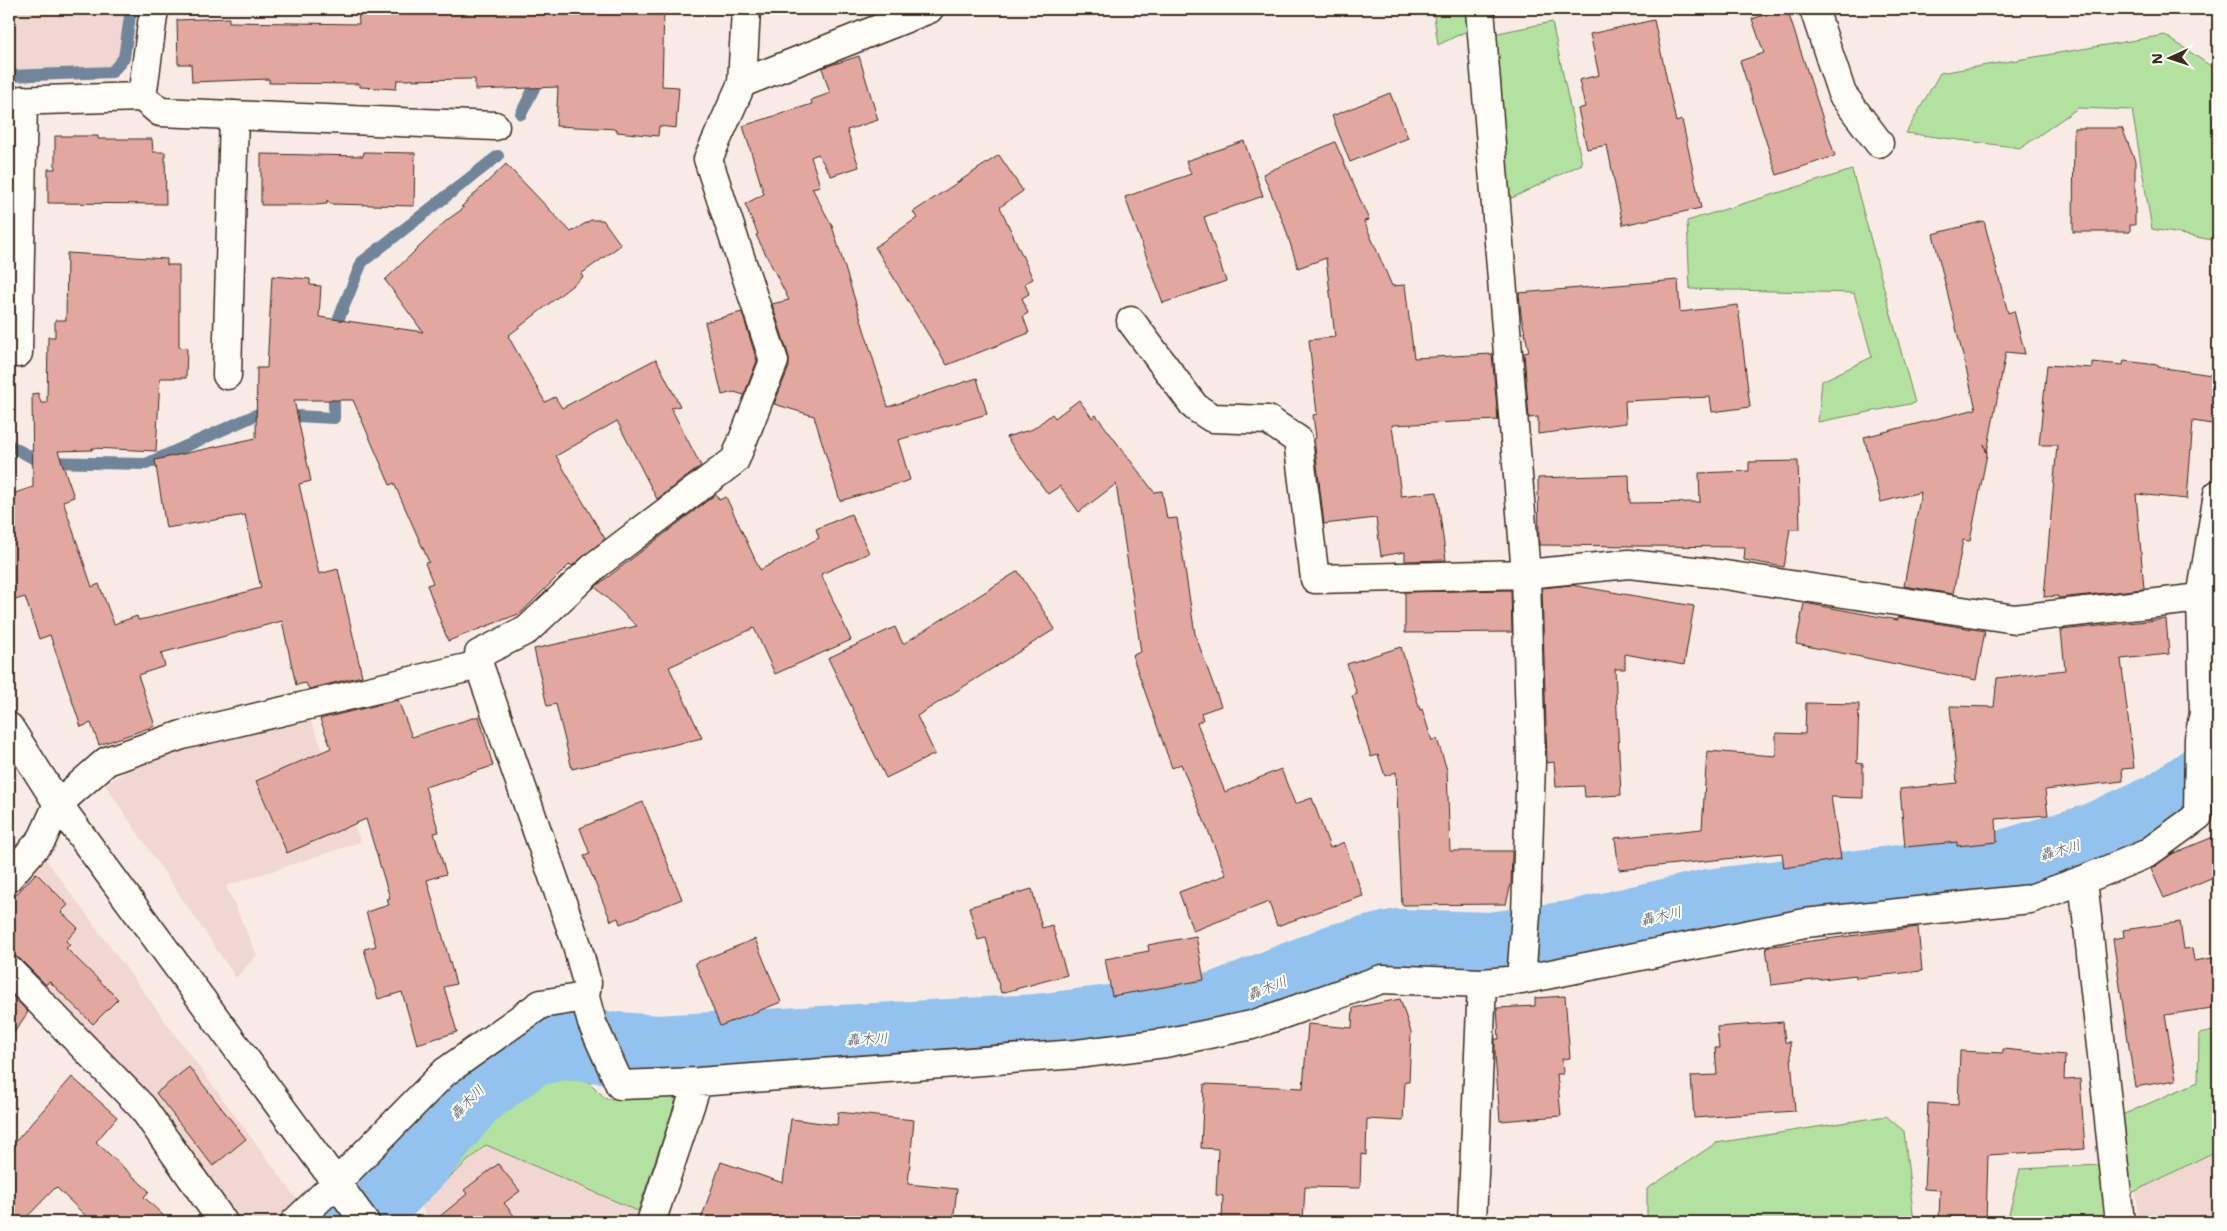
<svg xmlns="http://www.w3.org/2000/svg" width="2227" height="1231" font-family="'Shantell Sans','Klee One',sans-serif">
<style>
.built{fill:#f1d7d1}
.green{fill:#b2e1a0;stroke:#76865f}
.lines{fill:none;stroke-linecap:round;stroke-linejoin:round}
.stream{stroke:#6f859a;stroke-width:12}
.river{stroke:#92c2ed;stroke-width:72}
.building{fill:#e2a8a0;stroke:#3b2a1e}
.minor-casing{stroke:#3b2a1e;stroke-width:31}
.minor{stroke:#fdfcf7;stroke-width:28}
.labels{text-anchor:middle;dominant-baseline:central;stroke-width:4;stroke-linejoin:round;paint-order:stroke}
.water-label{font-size:14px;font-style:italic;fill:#55585c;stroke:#fdfcf7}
</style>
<rect width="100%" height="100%" fill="#f8ebe6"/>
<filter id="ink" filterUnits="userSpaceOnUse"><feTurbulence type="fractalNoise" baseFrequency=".02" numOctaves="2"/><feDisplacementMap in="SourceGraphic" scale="10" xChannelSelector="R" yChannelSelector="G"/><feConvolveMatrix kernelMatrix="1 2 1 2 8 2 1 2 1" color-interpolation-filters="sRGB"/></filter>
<g filter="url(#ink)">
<path class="built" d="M 9,9 L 128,9 L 122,58 L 109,70 L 9,73 Z
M 307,712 L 361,842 L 226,886 L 257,955 L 236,978 L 105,785 L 153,753 Z
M 41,853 L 299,1202 L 274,1222 L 235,1222 L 149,1100 L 9,956 L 9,892 Z
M 486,1145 L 638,1211 L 635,1222 L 431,1222 L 419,1204 Z
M 2218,1150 L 2218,1222 L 2138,1222 L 2136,1191 Z"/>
<path class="green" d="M 1433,9 L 1468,9 L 1469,30 L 1438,45 Z
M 1552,22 L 1582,164 L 1508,200 L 1493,34 Z
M 2165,35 L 2218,71 L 2218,241 L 2152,229 L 2132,110 L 2078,108 L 2021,148 L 1906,133 L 1940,73 Z
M 1852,170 L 1915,403 L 1818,422 L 1822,381 L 1872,357 L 1854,293 L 1690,289 L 1687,221 Z
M 2218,1030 L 2218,1150 L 2130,1194 L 2122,1115 L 2198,1082 L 2199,1034 Z
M 573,1066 L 606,1099 L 677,1097 L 638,1211 L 486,1145 L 419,1204 L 480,1114 Z
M 1886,1116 L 1904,1131 L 1914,1222 L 1647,1222 L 1647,1189 L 1716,1143 Z
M 2101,1165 L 2106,1222 L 2007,1222 L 2020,1169 Z"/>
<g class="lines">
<path class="stream" d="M 9,76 L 112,72 L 124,58 L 131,9
M 521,114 L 541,74
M 334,335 L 334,330 L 362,262 L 498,156
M 9,445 L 40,462 L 146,464 L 258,414 L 334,418 L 334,383"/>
<path class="river" d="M 356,1222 L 415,1162 L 471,1094 L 529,1051 L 562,1044 L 658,1051 L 1037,1030 L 1218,1008 L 1340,959 L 1398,945 L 1491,948 L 1570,937 L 1709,905 L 1994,869 L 2092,840 L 2165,807 L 2218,770"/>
</g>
<path class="building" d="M 358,9 L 664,9 L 662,86 L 679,87 L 676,128 L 659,126 L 658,136 L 617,132 L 617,129 L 556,126 L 558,87 L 475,90 L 475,79 L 397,80 L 396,89 L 360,87 L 360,84 L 269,83 L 269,79 L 192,82 L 191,64 L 178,64 L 177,20 L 229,18 L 229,22 L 359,24 Z
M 1782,9 L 1787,9 L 1835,156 L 1777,175 L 1740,61 L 1764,53 L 1752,19 Z
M 1654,20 L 1676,122 L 1682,120 L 1701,208 L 1623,225 L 1607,145 L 1587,149 L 1578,109 L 1585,107 L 1579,80 L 1599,75 L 1590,34 Z
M 859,56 L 878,120 L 847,130 L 859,167 L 831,176 L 818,154 L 811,157 L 820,186 L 812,188 L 832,226 L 888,407 L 977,378 L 987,414 L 898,440 L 910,480 L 840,501 L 814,416 L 774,404 L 789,367 L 789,357 L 772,304 L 789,300 L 756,235 L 758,234 L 745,204 L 764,194 L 743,126 L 812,104 L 811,100 L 830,93 L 822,68 Z
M 1390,93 L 1408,138 L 1350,162 L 1332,116 Z
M 2074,128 L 2122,128 L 2135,161 L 2135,225 L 2130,225 L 2130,232 L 2073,232 Z
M 55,136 L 98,136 L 98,139 L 152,139 L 153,152 L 165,152 L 166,204 L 48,203 L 48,169 L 55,169 Z
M 1244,141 L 1263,196 L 1204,217 L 1226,281 L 1163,303 L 1125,197 L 1191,174 L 1186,161 Z
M 1335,142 L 1369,220 L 1364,221 L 1392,286 L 1405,285 L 1414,358 L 1492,354 L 1498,420 L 1392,425 L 1401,496 L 1437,492 L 1446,560 L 1405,561 L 1405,552 L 1381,556 L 1376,518 L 1324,524 L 1314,439 L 1316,438 L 1313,415 L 1317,414 L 1309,340 L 1335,337 L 1326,258 L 1298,268 L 1284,224 L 1263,174 Z
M 364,152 L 415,153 L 414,206 L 330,204 L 327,200 L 327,204 L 316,205 L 261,205 L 261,154 L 363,156 Z
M 999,155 L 1023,191 L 1000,207 L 1033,279 L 1025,283 L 1029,294 L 1022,298 L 1028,313 L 1023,316 L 1029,333 L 947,365 L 875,247 L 917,218 L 913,212 Z
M 506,164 L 571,232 L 591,220 L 603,220 L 621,245 L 581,274 L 583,277 L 508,336 L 545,402 L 555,397 L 562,408 L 656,359 L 680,406 L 671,408 L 701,466 L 657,499 L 617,421 L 556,456 L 605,539 L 572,566 L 570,564 L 521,613 L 448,641 L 427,585 L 433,583 L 425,563 L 429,562 L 394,483 L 390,485 L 353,400 L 294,400 L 311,481 L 299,484 L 319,574 L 338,569 L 362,676 L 309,689 L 306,683 L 296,685 L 282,621 L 161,653 L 165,666 L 138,675 L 155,726 L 99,745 L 91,723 L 81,727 L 50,635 L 39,639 L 25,597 L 15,600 L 9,581 L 9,495 L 33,487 L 32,394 L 38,393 L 41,403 L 47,403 L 48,337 L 55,337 L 55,320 L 66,320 L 67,253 L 167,259 L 167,265 L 179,265 L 179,347 L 187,348 L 186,378 L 160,378 L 156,451 L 92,448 L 92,450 L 58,451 L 74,497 L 63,501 L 92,587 L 99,584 L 114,624 L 137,616 L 138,620 L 149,618 L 261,588 L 245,515 L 166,528 L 155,460 L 256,438 L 257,368 L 267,368 L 272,276 L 310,279 L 310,285 L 321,286 L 319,317 L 423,332 L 385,280 L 447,220 L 464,208 L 461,207 Z
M 1984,221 L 2008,313 L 2014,311 L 2025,354 L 2006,352 L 1987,452 L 1984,444 L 1987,454 L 1970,541 L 1963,540 L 1953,594 L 1904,586 L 1921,492 L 1881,502 L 1864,437 L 1976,409 L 1933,234 Z
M 1678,280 L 1680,312 L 1738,305 L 1750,407 L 1712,412 L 1710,397 L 1625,401 L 1626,423 L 1538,434 L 1538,417 L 1529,418 L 1524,353 L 1529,352 L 1521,315 L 1519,293 Z
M 742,312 L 757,361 L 744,395 L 734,392 L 722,395 L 705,322 Z
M 2124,361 L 2158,365 L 2158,367 L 2218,376 L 2218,425 L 2193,421 L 2187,499 L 2136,494 L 2144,589 L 2058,598 L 2058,596 L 2044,597 L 2057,445 L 2039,445 L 2047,365 L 2092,368 L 2092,362 L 2123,365 Z
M 1079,400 L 1092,418 L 1096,415 L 1154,492 L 1162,491 L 1167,519 L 1177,518 L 1195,634 L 1221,706 L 1201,713 L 1203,720 L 1197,723 L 1225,792 L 1281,769 L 1295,804 L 1312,798 L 1330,848 L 1344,842 L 1363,896 L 1277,926 L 1269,902 L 1193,931 L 1179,892 L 1226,875 L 1181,764 L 1172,768 L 1132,655 L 1141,652 L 1116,484 L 1079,512 L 1060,486 L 1048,494 L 1006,437 L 1033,429 L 1052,414 L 1055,418 Z
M 1798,461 L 1800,529 L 1790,529 L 1784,567 L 1744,560 L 1745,547 L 1539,545 L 1538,478 L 1629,475 L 1630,503 L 1700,502 L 1699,473 L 1749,471 L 1749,462 Z
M 716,494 L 719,500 L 726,497 L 760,570 L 819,538 L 816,529 L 851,514 L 869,553 L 821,574 L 851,640 L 775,674 L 754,628 L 669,667 L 702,738 L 572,769 L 556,704 L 547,706 L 534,649 L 637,626 L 595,587 Z
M 1018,571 L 1055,629 L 917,716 L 935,754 L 886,778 L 828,658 L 895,627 L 903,644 Z
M 1571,585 L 1694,606 L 1684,665 L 1625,654 L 1625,669 L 1615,669 L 1621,795 L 1585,797 L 1584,786 L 1556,787 L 1554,762 L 1547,763 L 1542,588 Z
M 1511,590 L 1512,632 L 1405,633 L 1405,592 Z
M 1804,603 L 1898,620 L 1898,617 L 1985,631 L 1976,680 L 1796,644 Z
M 2166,619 L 2169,654 L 2121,659 L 2134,768 L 2122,769 L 2123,781 L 2045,790 L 2048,815 L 1996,819 L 1997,842 L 1957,846 L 1957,842 L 1905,847 L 1900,789 L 1957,783 L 1950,706 L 1994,707 L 1997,678 L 2065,670 L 2061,630 Z
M 1401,647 L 1420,710 L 1422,709 L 1432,741 L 1437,739 L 1447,770 L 1450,851 L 1512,851 L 1511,884 L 1506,904 L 1402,905 L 1396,772 L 1385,776 L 1378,755 L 1371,757 L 1352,696 L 1357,694 L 1347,664 Z
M 398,700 L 412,737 L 479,716 L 493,766 L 425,787 L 439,832 L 434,833 L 446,874 L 427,880 L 456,984 L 444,987 L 457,1032 L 417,1044 L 402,992 L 378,999 L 364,949 L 376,946 L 366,912 L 389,905 L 387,899 L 390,898 L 366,819 L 287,853 L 256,781 L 331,748 L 320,719 Z
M 1806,703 L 1859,704 L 1857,763 L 1863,764 L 1863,798 L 1831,797 L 1841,859 L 1784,868 L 1782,853 L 1619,870 L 1615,838 L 1702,829 L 1707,751 L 1776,756 L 1776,733 L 1805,734 Z
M 643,802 L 682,899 L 620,924 L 618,918 L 611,921 L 584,856 L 590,854 L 580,828 Z
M 2218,835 L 2218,875 L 2164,898 L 2151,869 L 2172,854 Z
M 36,873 L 68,905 L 61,912 L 78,928 L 66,941 L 70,945 L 66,948 L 118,999 L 93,1024 L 49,981 L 46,985 L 20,959 L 9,955 L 9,902 Z
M 1032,889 L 1042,928 L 1052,925 L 1067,975 L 1001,993 L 986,938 L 978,940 L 969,907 Z
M 2180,922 L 2184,949 L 2192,948 L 2194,961 L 2218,957 L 2218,1007 L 2165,1015 L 2176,1080 L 2135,1087 L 2113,939 L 2124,937 L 2123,930 Z
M 1918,927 L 1922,971 L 1856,978 L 1856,975 L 1771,985 L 1766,947 Z
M 1196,936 L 1204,980 L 1112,996 L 1105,959 L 1149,951 L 1148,945 Z
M 755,939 L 781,1002 L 720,1026 L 695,963 Z
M 9,992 L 28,1012 L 9,1040 Z
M 1565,996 L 1570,1058 L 1562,1059 L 1563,1074 L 1557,1074 L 1561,1116 L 1500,1121 L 1495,1055 L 1495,1039 L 1499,1039 L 1497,1008 L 1535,1006 L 1535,998 Z
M 1400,999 L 1411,1032 L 1409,1082 L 1405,1082 L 1403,1121 L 1367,1119 L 1366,1155 L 1361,1154 L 1360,1188 L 1305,1187 L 1303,1222 L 1222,1222 L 1223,1196 L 1216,1195 L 1218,1149 L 1201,1148 L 1204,1084 L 1303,1088 L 1308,1024 L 1352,1028 L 1353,1008 Z
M 1783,1022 L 1785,1042 L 1790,1042 L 1795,1111 L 1694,1118 L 1691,1076 L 1717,1075 L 1715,1048 L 1719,1048 L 1717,1027 Z
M 2003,1049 L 2065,1055 L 2064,1080 L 2080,1079 L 2085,1149 L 1988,1155 L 1986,1222 L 1939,1222 L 1940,1190 L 1924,1189 L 1928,1103 L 1958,1105 L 1960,1051 L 2003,1053 Z
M 189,1067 L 246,1139 L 213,1166 L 156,1093 Z
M 72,1077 L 117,1117 L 96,1142 L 149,1191 L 144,1197 L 170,1222 L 92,1222 L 56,1187 L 22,1222 L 9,1222 L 9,1149 Z
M 838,1112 L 914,1120 L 908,1184 L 957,1189 L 953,1222 L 700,1222 L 721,1162 L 783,1183 L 791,1119 L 837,1125 Z
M 498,1164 L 520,1191 L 504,1203 L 519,1222 L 433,1222 L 467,1194 L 464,1190 Z"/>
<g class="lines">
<defs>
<path id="minor" d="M 746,9 L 742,83 L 708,159 L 774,361 L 735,460 L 596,565 L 527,630 L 479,654 L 479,665 L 577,945 L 587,983 L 585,997 L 592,1023 L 620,1085 L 698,1082 L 1077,1054 L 1165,1043 L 1252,1025 L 1382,979 L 1482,983 L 1521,980 L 1805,923 L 2030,899 L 2083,880 L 2146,854 L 2198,816 L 2199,738 L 2204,713 L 2201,598 L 2218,494
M 1480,9 L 1526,574 L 1531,762 L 1526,914 L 1521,980
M 1814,9 L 1842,94 L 1879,143
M 742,83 L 929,9
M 142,97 L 160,112 L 495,126
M 9,101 L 142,97 L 154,9
M 1131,321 L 1195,407 L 1212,418 L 1268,420 L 1298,440 L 1315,579 L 1526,574 L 1629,564 L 1712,573 L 2015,619 L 2201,598
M 18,353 L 23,100
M 227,375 L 234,115
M 9,727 L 58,804 L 365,1222
M 9,877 L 42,839 L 58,804 L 107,761 L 182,735 L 479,665
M 2083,880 L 2120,1222
M 9,970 L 142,1107 L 223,1222
M 295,1222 L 336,1183 L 445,1072 L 541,1004 L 585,997
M 651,1222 L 698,1082
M 1472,1222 L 1482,983"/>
</defs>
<use href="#minor" class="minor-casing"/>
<use href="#minor" class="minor"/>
</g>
</g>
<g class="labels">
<g class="water-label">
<text transform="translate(2060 850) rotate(-16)">轟木川</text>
<text transform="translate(1661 916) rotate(-13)">轟木川</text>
<text transform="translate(1267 988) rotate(-22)">轟木川</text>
<text transform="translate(867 1039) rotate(-3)">轟木川</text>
<text transform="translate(467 1102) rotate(-46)">轟木川</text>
</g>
</g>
<rect width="2227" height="1231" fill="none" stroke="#fdfcf7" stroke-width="30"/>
<rect x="15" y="15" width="2197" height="1201" fill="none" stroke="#3b2a1e" stroke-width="2" filter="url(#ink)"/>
<g transform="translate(2170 58) rotate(267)" stroke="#fdfcf7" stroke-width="4" paint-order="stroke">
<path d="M0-4L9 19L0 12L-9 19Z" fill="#3b2a1e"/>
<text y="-8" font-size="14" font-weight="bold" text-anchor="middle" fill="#3b2a1e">N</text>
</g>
</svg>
